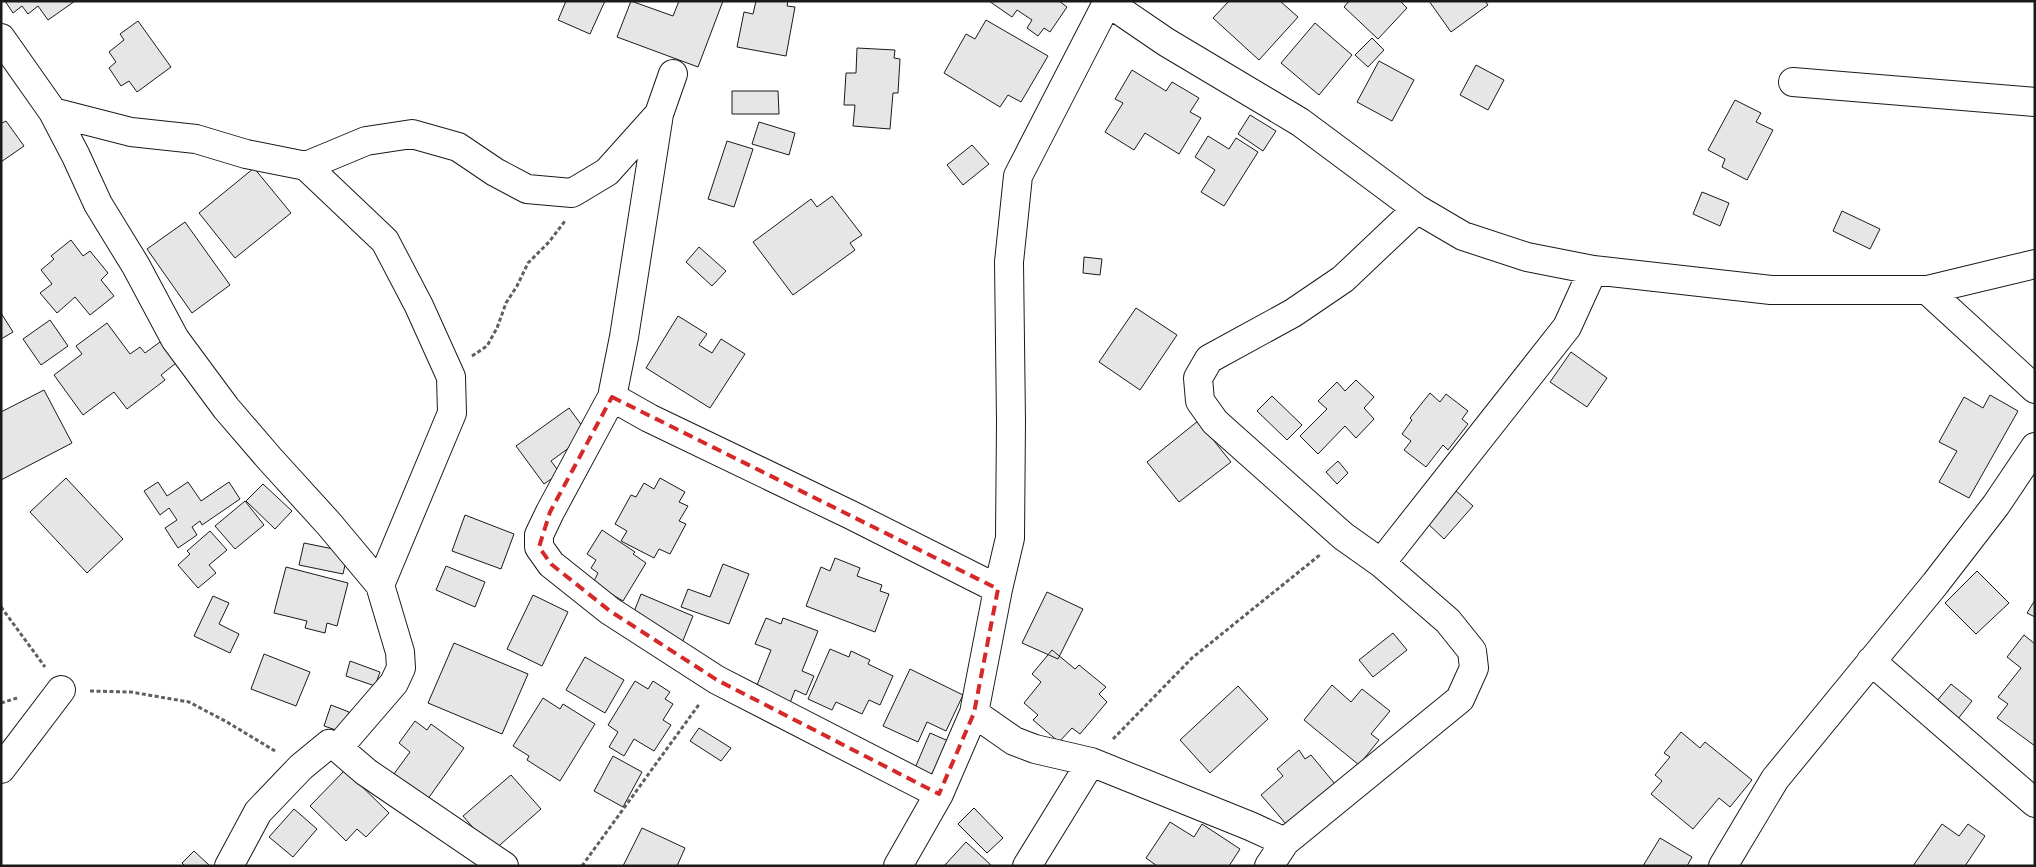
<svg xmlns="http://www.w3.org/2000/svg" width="2036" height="867" font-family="'Archivo Narrow',sans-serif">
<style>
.building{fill:#e6e6e6;stroke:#1a1a1a}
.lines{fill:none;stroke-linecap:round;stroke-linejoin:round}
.minor-casing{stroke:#1a1a1a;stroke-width:30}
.path{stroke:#5f5f5f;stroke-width:3;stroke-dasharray:4 2.5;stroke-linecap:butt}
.minor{stroke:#fff;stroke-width:28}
.marked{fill:none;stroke:#d62828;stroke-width:4;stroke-dasharray:10 6;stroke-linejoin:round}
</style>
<rect width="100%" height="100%" fill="#fff"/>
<path class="building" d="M 5,1 L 75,1 L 48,20 L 38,6 L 28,14 L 22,6 L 13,13 Z
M 566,1 L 605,1 L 590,34 L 558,20 Z
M 631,1 L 673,16 L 679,1 L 723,1 L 698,67 L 617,37 Z
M 756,1 L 788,1 L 787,6 L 795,7 L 786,56 L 737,47 L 744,12 L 753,14 Z
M 989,1 L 1059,1 L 1067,7 L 1050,32 L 1044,28 L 1038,36 L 1027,28 L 1032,20 L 1017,10 L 1012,17 Z
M 1229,1 L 1280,1 L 1298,17 L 1259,60 L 1213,18 Z
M 1349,1 L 1400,1 L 1407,8 L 1378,39 L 1344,7 Z
M 1429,1 L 1485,1 L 1488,5 L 1451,32 Z
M 986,20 L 1048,56 L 1021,102 L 1008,95 L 1000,107 L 944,73 L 966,34 L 975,39 Z
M 138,21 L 171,67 L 137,92 L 129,81 L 121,86 L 109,68 L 116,62 L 109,52 L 124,40 L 120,34 Z
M 1315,23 L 1352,55 L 1319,95 L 1281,63 Z
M 1372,38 L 1384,50 L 1368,67 L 1355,55 Z
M 857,48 L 895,50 L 894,58 L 900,59 L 898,93 L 893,93 L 890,129 L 853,126 L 855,105 L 844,105 L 846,73 L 856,73 Z
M 1379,61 L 1414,80 L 1392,121 L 1357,102 Z
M 1476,65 L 1504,80 L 1488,110 L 1460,95 Z
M 1132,70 L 1166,91 L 1172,82 L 1199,98 L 1190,112 L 1201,118 L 1179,154 L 1145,133 L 1134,150 L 1105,132 L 1123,103 L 1115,99 Z
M 732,91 L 778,91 L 779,114 L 732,114 Z
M 1735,100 L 1761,113 L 1756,122 L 1773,130 L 1747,180 L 1722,167 L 1725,159 L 1708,150 Z
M 1250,115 L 1276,131 L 1263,151 L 1238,134 Z
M 6,121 L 24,146 L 1,162 L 1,122 L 2,123 Z
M 759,122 L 795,133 L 789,155 L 752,144 Z
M 1208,136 L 1229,149 L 1236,138 L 1258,152 L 1224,206 L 1201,192 L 1215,170 L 1195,157 Z
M 727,141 L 753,149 L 734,207 L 708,199 Z
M 972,145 L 989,164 L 963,185 L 947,165 Z
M 254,168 L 291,213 L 235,258 L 199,213 Z
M 1702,192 L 1729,203 L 1720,226 L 1693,214 Z
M 832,196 L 862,235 L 850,243 L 855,250 L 793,295 L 753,242 L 811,199 L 817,207 Z
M 1842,211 L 1880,229 L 1870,249 L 1833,231 Z
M 185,222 L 230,285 L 192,313 L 147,249 Z
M 71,240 L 83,256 L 90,251 L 108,273 L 101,280 L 114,296 L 90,315 L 75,297 L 57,313 L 40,293 L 52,284 L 41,270 L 54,259 L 51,256 Z
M 699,247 L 726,271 L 712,286 L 686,262 Z
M 1084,257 L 1102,259 L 1100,275 L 1083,273 Z
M 1136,308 L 1177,335 L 1140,390 L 1099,362 Z
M 1,313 L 13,332 L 1,339 Z
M 678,316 L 707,334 L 699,345 L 712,353 L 721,339 L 745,354 L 710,408 L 646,368 Z
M 50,320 L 68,346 L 41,365 L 23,339 Z
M 107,323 L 130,354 L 140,347 L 145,353 L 160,342 L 176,363 L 161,375 L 165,380 L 127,409 L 114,392 L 83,415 L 54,375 L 82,354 L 76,346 Z
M 1571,352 L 1607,378 L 1587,407 L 1550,382 Z
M 1356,380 L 1374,397 L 1364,408 L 1374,419 L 1356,438 L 1345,426 L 1318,454 L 1300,436 L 1327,409 L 1318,401 L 1337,382 L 1345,391 Z
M 44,390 L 72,443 L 1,480 L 1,412 Z
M 1430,393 L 1440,402 L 1446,394 L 1468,411 L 1462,419 L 1468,424 L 1448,450 L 1443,445 L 1426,467 L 1404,450 L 1411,441 L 1402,434 L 1412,420 L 1410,418 Z
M 1990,395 L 2018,411 L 1969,498 L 1939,482 L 1957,451 L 1939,442 L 1964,397 L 1983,408 Z
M 1272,396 L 1302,425 L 1287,440 L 1257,411 Z
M 569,408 L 588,434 L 551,461 L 560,473 L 544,484 L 516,446 Z
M 1198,421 L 1231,462 L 1179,502 L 1147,462 Z
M 1338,461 L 1348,473 L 1337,484 L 1326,472 Z
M 66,478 L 123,539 L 87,573 L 30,512 Z
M 660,478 L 685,492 L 679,502 L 688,506 L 679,521 L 686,524 L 670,554 L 659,549 L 654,558 L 621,541 L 627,531 L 615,524 L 631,495 L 636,497 L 644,483 L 654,489 Z
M 158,482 L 167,496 L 188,482 L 201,501 L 229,482 L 240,499 L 202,525 L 200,521 L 192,527 L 197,535 L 178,548 L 165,528 L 177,520 L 169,508 L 160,515 L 144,491 Z
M 263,484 L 292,511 L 275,529 L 246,501 Z
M 1455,490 L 1473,506 L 1444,539 L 1426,522 Z
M 245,501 L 264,525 L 235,549 L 215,526 Z
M 465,515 L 514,534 L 501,569 L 452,551 Z
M 602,530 L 635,552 L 633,554 L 646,563 L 623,601 L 593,583 L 598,573 L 591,568 L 596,560 L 587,554 Z
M 210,531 L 227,550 L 209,565 L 216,573 L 198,588 L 178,565 L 190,554 L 187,551 Z
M 304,543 L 348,552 L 343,574 L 299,565 Z
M 835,558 L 860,568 L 857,576 L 882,585 L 880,591 L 889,594 L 875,632 L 806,606 L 821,567 L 830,571 Z
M 723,564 L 749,574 L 729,624 L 681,607 L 688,589 L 710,597 Z
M 446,566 L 485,582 L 475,607 L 436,590 Z
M 286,567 L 348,583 L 337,626 L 327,623 L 325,633 L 305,628 L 307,621 L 274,613 Z
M 1977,571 L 2009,603 L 1976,634 L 1945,603 Z
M 1047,592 L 1083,609 L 1058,659 L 1022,643 Z
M 641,594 L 693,616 L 682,643 L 630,622 Z
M 533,595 L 568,612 L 542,666 L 507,649 Z
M 213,596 L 229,603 L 219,624 L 239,634 L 230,653 L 194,636 Z
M 2035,600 L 2035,617 L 2027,613 Z
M 766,618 L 781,624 L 783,618 L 818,631 L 802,671 L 814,676 L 806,695 L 795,690 L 790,703 L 755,690 L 771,650 L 755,644 Z
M 1393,633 L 1407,650 L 1373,677 L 1359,660 Z
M 2024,635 L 2035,644 L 2035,746 L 1997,718 L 2008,704 L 1998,697 L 2021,668 L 2007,657 Z
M 454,643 L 528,674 L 502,734 L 428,703 Z
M 830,649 L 849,657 L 851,651 L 870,660 L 868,664 L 893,676 L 880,705 L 869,700 L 862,714 L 836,702 L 832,710 L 808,699 Z
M 1052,650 L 1075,669 L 1079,665 L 1106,687 L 1099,694 L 1107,702 L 1080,734 L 1072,728 L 1059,742 L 1033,720 L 1038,715 L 1024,703 L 1041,682 L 1032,674 Z
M 264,654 L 310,672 L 296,706 L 251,689 Z
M 585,657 L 624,680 L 605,713 L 566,690 Z
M 350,661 L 380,672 L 375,686 L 346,676 Z
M 910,669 L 963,695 L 946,731 L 927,722 L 918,742 L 883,726 Z
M 635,681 L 648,689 L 653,681 L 670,692 L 665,699 L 673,704 L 663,720 L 671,725 L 654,751 L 634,739 L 624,756 L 609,747 L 618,732 L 608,725 Z
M 1951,684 L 1972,701 L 1957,720 L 1936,702 Z
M 1332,685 L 1351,702 L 1362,689 L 1390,711 L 1371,734 L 1379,740 L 1359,765 L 1304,720 Z
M 1238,686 L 1268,719 L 1210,773 L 1180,740 Z
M 543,698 L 560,709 L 563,704 L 595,724 L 560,781 L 527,760 L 529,756 L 513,746 Z
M 331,705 L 349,712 L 342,732 L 324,726 Z
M 415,721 L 427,730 L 431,724 L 464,748 L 425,803 L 391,778 L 410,752 L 399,743 Z
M 699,728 L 731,748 L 721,761 L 690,741 Z
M 1681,732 L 1700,748 L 1705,742 L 1752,780 L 1730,807 L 1719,798 L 1693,829 L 1651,794 L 1662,781 L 1655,775 L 1670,757 L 1664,753 Z
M 930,733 L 953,743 L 935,785 L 912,775 Z
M 1299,750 L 1305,759 L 1311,755 L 1335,784 L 1286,824 L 1261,795 L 1283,776 L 1277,769 Z
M 613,756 L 642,772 L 623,807 L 594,791 Z
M 345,770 L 389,813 L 366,837 L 357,829 L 346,841 L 310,806 Z
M 511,775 L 541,809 L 493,851 L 463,816 Z
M 974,808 L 1003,838 L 987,853 L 958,824 Z
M 294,809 L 317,829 L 293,857 L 269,837 Z
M 1170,822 L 1194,837 L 1202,824 L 1240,849 L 1229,866 L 1157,866 L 1146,858 Z
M 1942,824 L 1959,836 L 1968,824 L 1985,836 L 1965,866 L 1913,866 Z
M 642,828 L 685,848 L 677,866 L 623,866 Z
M 1660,838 L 1692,857 L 1687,866 L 1643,866 Z
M 966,842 L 992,866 L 944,866 Z
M 194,851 L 210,866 L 185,866 L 182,863 Z"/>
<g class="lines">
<defs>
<path id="minor" d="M 1106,1 L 1166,42 L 1300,122 L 1417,209 L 1463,236 L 1527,257 L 1593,270 L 1771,290 L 1927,290 L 2035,264
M 1,38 L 53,112 L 76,156 L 98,204 L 136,266 L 175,339 L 226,408 L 269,458 L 329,524 L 380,585 L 400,652 L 401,668 L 394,683 L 338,748
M 1793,82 L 2035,102
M 53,112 L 131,132 L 196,139 L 246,154 L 306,166 L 366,141 L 412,134 L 458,147 L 495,172 L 527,189 L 572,193 L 607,172 L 659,114 L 673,74
M 659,114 L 624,337 L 612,397 L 550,512 L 539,535 L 539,547 L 551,564 L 610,611 L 717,680 L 939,794
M 306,166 L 385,241 L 419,306 L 451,377 L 452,413 L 380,585
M 1927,290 L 2035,389
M 612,397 L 649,418 L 851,515 L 998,589
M 1381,563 L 1567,327 L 1593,270
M 1871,661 L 2035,803
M 974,713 L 1014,741 L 1035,749 L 1091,762 L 1250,826 L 1285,842
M 1,769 L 61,690
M 229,866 L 258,812 L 301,767 L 329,744 L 338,748 L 366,772 L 504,866
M 898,866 L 939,794 L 974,713 L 998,589 L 1010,538 L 1011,422 L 1009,262 L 1018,176 L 1107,3
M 1027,866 L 1091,762
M 1269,866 L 1285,842 L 1460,699 L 1474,668 L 1472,651 L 1448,621 L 1381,563 L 1343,536 L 1215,422 L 1200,401 L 1198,378 L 1209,359 L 1293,313 L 1343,279 L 1417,209
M 1723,866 L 1775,779 L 1935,584 L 1996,505 L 2035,447"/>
</defs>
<use href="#minor" class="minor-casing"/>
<path class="path" d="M 472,356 L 487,346 L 497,328 L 506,303 L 517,286 L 528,263 L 549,242 L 565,221
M 1,607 L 45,667
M 90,691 L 131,692 L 189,702 L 227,722 L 275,751
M 1,703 L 17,698
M 1113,739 L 1192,658 L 1321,554
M 582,866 L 700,703"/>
<use href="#minor" class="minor"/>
</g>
<path class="marked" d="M 612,397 L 998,589 L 974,713 L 939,794 L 717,680 L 610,611 L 551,564 L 539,547 L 550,512 Z"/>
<rect width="2036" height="867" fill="none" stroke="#1a1a1a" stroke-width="5"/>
</svg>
